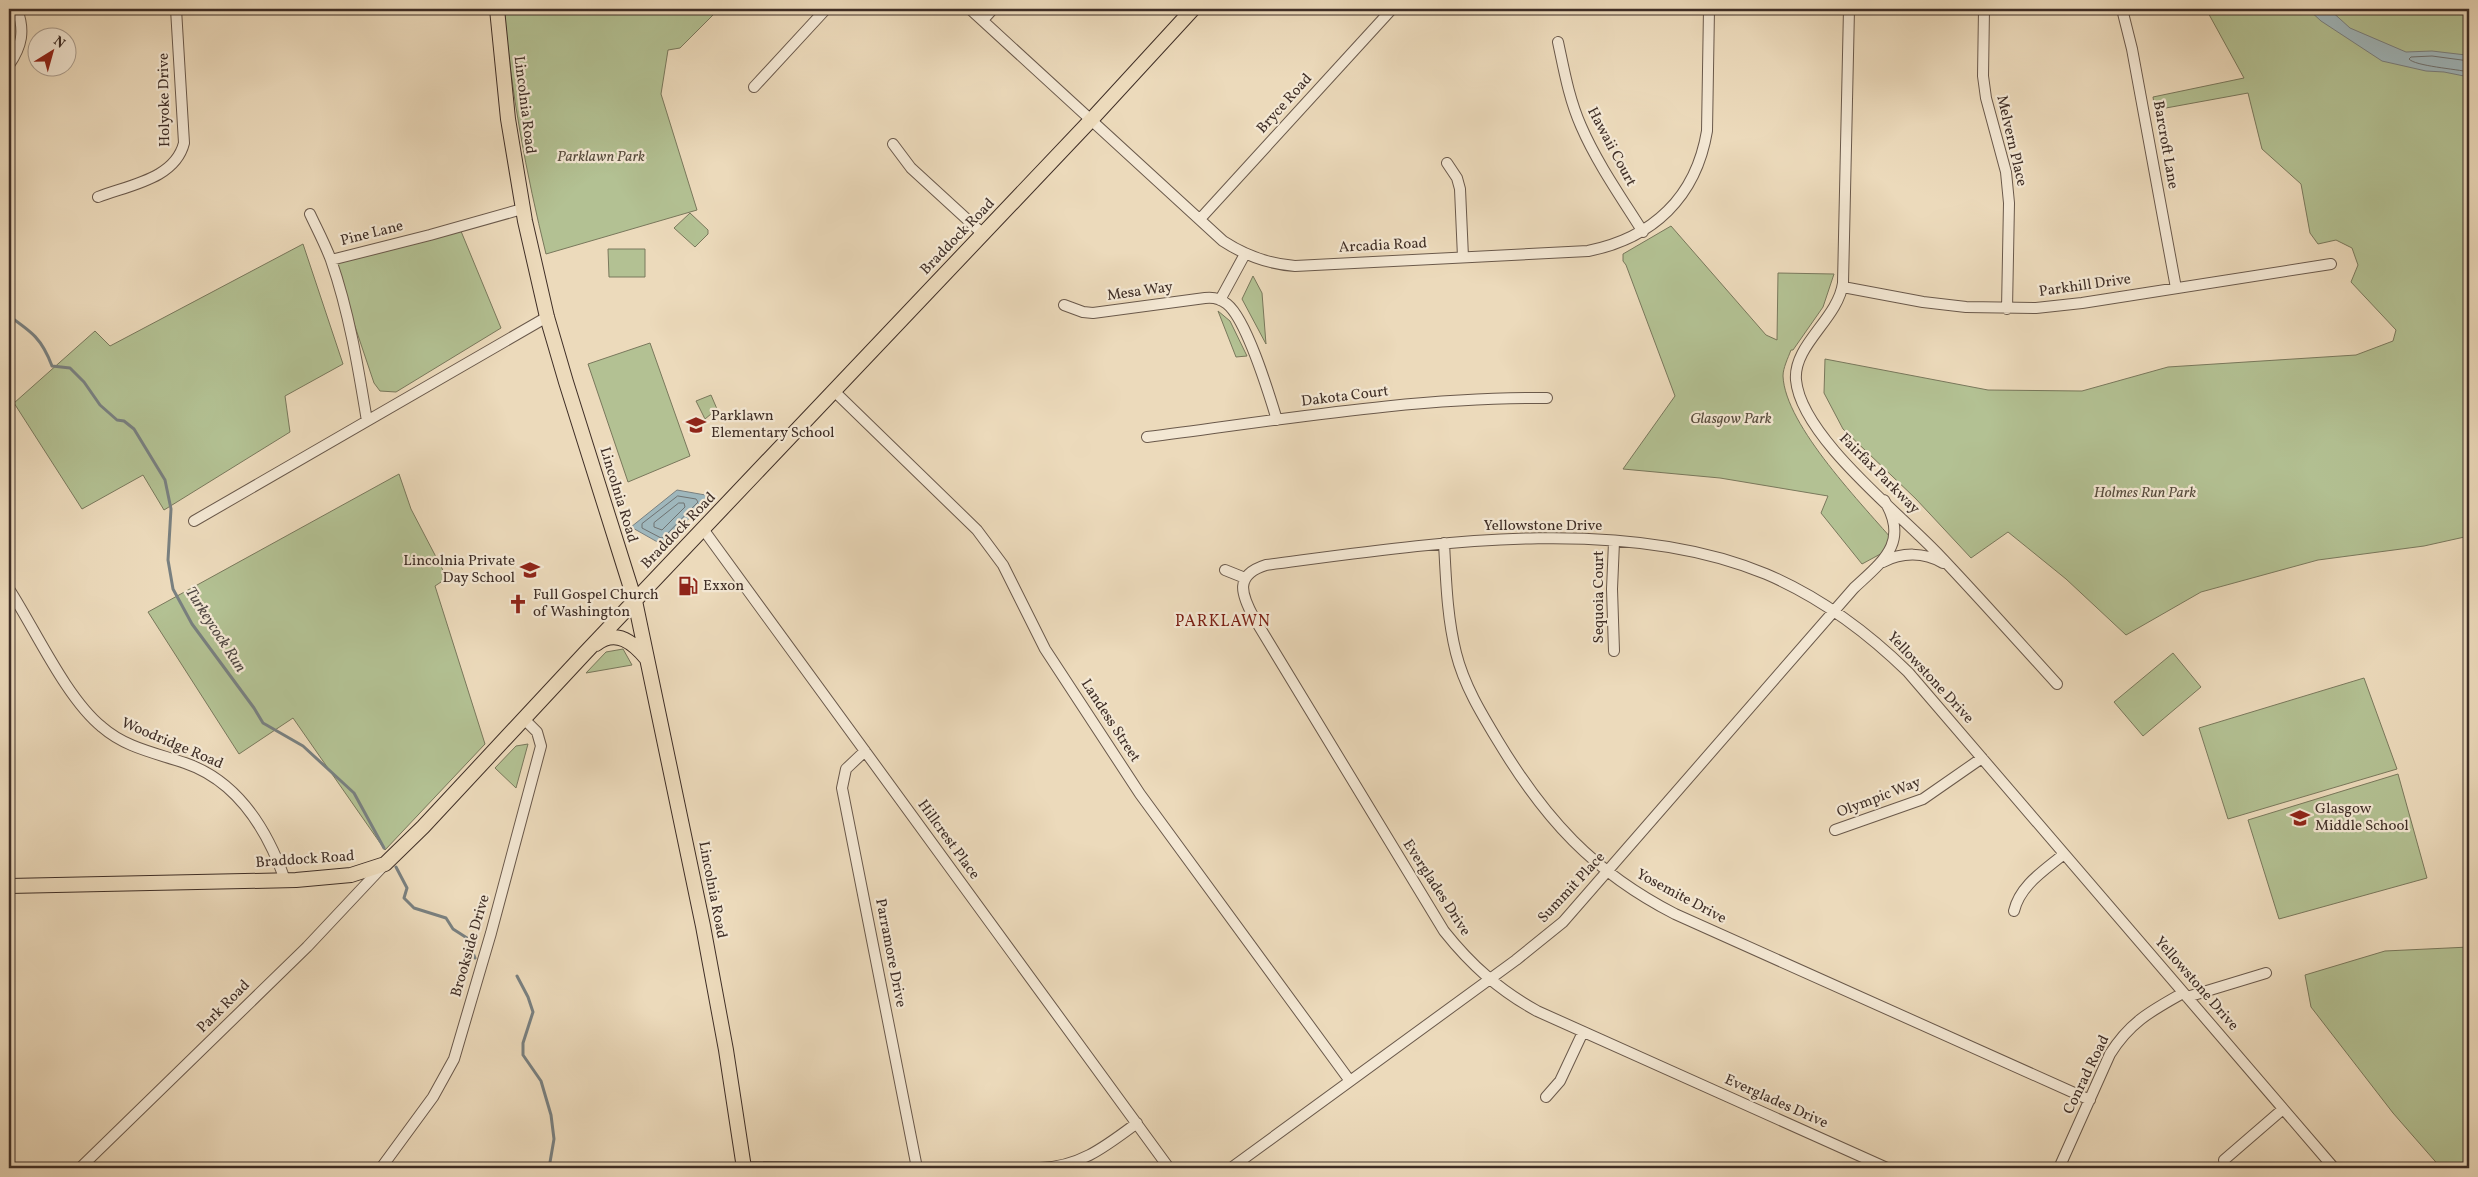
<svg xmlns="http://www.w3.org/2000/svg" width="2478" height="1177" font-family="Vollkorn,serif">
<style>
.green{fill:#b3c193;stroke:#79785c}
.water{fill:#9fb7bc;stroke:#798080}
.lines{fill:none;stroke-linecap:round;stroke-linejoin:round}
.shore{stroke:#6f7271;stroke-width:1}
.stream{stroke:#798080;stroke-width:3}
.minor-casing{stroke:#6a594b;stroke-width:12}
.major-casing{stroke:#3f2e26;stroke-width:16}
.minor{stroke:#f3e7d3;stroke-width:10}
.major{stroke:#ecdabb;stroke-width:14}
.labels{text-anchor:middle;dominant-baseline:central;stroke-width:4.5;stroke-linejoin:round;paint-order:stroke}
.street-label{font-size:15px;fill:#3f2e26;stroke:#f3e7d3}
.park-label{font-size:15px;font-style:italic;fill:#564b3c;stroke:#f3e7d3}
.poi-label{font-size:15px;fill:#3f2e26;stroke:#f3e7d3;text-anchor:start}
.neighbourhood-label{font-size:16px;letter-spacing:1px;fill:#7a1f14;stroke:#f3e7d3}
.water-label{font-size:16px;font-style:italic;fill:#524944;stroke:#f3e7d3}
</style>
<rect width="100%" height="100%" fill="#ecdabb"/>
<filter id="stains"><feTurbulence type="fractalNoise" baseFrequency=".004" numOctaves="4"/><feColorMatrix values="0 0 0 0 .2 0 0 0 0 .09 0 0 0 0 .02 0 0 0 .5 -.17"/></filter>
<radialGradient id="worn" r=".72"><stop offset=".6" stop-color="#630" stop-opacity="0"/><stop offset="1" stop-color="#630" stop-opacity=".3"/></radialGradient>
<path class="green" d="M 504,9 L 719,9 L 680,48 L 668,50 L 661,94 L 697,210 L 546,254 C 526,173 511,92 504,9 Z
M 2206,9 L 2469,9 L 2469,536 L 2424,546 L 2318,560 L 2201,592 L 2126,635 L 2066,579 L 2008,532 L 1971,558 L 1916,499 L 1843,429 L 1824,393 L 1825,359 L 1988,390 L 2082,391 L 2168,367 L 2356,355 L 2393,341 L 2396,330 L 2351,282 L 2358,265 L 2352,248 L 2336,240 L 2318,244 L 2310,233 L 2301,184 L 2262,149 L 2248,93 L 2155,110 L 2153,97 L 2244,78 Z
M 690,213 L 708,230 L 708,234 L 695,247 L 674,228 Z
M 458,224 L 501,328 L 396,392 L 380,391 L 374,383 L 331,255 Z
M 1671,226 L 1766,335 L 1777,340 L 1778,273 L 1834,274 L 1823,307 L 1793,350 L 1791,350 C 1788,358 1783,368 1783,376 C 1785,426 1864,506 1897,545 L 1862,564 L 1821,513 L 1828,496 L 1720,478 L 1623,469 L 1675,396 L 1626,265 L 1623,261 L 1623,254 Z
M 303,244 L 343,364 L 285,396 L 290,432 L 164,510 L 143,475 L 82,509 L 14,403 L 95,331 L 110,346 Z
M 608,249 L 645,249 L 645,277 L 609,277 Z
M 1253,276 L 1262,293 L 1266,344 L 1242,299 Z
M 1218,311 L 1230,321 L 1247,356 L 1236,357 Z
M 650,343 L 690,456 L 628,482 L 588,364 Z
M 711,395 L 717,409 L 705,419 L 696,401 Z
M 399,474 L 411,509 L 447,578 L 435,586 L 485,744 L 385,850 L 293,718 L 239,754 L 148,612 Z
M 623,649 L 632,665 L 586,673 L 606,652 Z
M 2173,653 L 2201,687 L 2143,736 L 2114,702 Z
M 2364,678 L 2397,769 L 2228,819 L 2199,728 Z
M 528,744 L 516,788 L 495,768 L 516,746 Z
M 2398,774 L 2427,878 L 2279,919 L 2248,820 Z
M 2469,947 L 2469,1168 L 2441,1168 L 2393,1113 L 2311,1007 L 2305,975 L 2385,951 Z"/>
<path class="water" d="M 2308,9 L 2329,9 L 2350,28 L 2406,52 L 2432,51 L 2466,55 L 2469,57 L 2469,77 L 2444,72 L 2426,71 L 2382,61 L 2321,21 Z
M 677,490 L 711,496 L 666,542 L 661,544 L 631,527 Z"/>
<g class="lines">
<path class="shore" d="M 2469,61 L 2432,56 L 2411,57 L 2409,59 C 2415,66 2456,69 2469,72
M 678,496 L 696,499 L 698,502 L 664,537 L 661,538 L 642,528 L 642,524 Z
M 679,503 L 684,503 L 685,507 L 662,530 L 654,527 L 654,523 Z"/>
<path class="stream" d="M 9,316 C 32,332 42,339 52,366 L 70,368 L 84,382 L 100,405 L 117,420 L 124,421 L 134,429 L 165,480 L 171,509 L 168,560 L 173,589 L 192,624 L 254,708 L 263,723 L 303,746 L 354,793 L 384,848
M 396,867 L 407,888 L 404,898 L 414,908 L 446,918 L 453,929 L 467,938 L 475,958
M 517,976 L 528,997 L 533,1012 L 523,1043 L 523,1055 L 541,1081 L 551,1115 L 554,1139 L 549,1168"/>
<defs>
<path id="minor" d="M 970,9 L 1223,241 C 1246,256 1268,264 1295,266 L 1588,251 C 1653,238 1696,197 1707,131 L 1709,9
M 1849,9 L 1843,283 C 1838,319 1793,345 1796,380 C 1801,436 1898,512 1937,553 C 1978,596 2017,640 2057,684
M 1984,9 L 1983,76 L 1986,98 L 2006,172 L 2009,203 L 2007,309
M 2122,9 L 2132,49 L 2176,288
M 983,20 L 993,9
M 1558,42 C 1564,70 1569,99 1581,126 C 1597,163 1621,197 1643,232
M 9,65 C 22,46 25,31 17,9
M 754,87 L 826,9
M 893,144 L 911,168 L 983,234
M 1447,163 L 1457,178 L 1460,189 L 1463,257
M 98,197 C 129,185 175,179 184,143 L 176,9
M 310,214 C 317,229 325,244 331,260 C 349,312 358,366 367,421
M 1200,219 L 1392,9
M 331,260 L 430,235 L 522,209
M 1843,287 L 1923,302 L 1966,307 L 2036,308 L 2082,303 L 2331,264
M 1220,300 L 1245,254
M 1064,305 L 1083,312 L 1093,313 L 1205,298 C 1213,297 1221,299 1227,304 C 1247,320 1269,394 1277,420
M 834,391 L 977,530 L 1003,565 L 1045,649 L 1140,794 L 1350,1081
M 1147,437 C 1280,420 1413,397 1547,398
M 194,521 L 547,317
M 703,529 L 1169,1168
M 1614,542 L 1612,589 L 1614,651
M 1444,543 C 1446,579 1447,617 1456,653 C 1464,685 1481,713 1498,741 C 1545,819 1593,872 1675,914 L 2090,1100
M 1883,562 C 1902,552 1924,552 1943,563
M 1225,570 L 1245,578
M 9,589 C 35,629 66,698 102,727 C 126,748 156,753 185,763 C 238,781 267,829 285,880
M 865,751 L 846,769 L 842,788 L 917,1168
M 1835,830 L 1923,799 L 1982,758
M 2014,911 C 2020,885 2045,870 2064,854
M 2187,997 L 2266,973
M 1546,1097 L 1560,1081 L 1583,1032
M 2224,1160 L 2283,1109
M 744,1167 L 892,1168
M 80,1168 L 307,947 L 385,864
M 381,1168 L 433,1097 L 454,1059 L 491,933 L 541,746 L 537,732 L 523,718
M 1040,1168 C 1080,1167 1106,1146 1137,1123
M 1231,1168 L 1516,960 L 1563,922 L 1854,588 C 1883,561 1910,542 1884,500
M 1887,1168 L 1537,1011 C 1499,990 1471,965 1444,931 L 1254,618 C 1241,594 1234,575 1266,565 C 1420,545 1619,512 1766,574 C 1820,597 1866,631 1908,672 L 2334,1168
M 2059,1168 L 2110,1054 C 2130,1022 2151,1011 2183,993"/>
<path id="major" d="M 497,9 L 508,119 L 525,221 L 547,317 L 566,382 L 635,601 L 703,926 L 726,1050 L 744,1168
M 596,644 C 616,628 634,643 647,659
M 9,886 L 296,880 L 351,875 L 385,864 L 423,827 L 586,652 L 1091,120 L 1193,9"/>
</defs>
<use href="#minor" class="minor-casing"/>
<use href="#major" class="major-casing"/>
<use href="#minor" class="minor"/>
<use href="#major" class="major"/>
</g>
<defs>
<symbol id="school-bare" viewBox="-9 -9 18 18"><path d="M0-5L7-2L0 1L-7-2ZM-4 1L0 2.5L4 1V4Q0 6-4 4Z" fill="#8f2418" stroke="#f3e7d3" stroke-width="2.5" paint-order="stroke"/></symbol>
<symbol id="fuel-bare" viewBox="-9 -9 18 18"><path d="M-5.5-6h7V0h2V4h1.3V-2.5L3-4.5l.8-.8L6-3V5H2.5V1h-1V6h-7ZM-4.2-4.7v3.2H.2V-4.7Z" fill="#8f2418" stroke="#f3e7d3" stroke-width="2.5" paint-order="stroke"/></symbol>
<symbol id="church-bare" viewBox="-9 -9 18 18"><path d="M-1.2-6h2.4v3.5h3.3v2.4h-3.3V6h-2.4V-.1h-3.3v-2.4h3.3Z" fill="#8f2418" stroke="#f3e7d3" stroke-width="2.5" paint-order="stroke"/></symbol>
</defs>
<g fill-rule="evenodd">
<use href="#school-bare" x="682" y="411" width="28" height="28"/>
<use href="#school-bare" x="516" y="556" width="28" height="28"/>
<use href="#fuel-bare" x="674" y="572" width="28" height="28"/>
<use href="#church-bare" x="504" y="590" width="28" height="28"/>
<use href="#school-bare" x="2286" y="804" width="28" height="28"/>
</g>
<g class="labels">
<g class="street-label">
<text transform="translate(165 100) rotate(-91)">Holyoke Drive</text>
<text transform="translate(1285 104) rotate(-48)">Bryce Road</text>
<text transform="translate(524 105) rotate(83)">Lincolnia Road</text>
<text transform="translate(2011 141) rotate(77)">Melvern Place</text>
<text transform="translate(2165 145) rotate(80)">Barcroft Lane</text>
<text transform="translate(1611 147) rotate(62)">Hawaii Court</text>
<text transform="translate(372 234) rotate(-14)">Pine Lane</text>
<text transform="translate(958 237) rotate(-46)">Braddock Road</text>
<text transform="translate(1383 246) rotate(-3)">Arcadia Road</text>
<text transform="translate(2085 286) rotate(-8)">Parkhill Drive</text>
<text transform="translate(1140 292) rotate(-8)">Mesa Way</text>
<text transform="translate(1345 397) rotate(-7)">Dakota Court</text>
<text transform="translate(1879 474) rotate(45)">Fairfax Parkway</text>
<text transform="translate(618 495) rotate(73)">Lincolnia Road</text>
<text x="1543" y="526">Yellowstone Drive</text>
<text transform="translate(679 531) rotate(-46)">Braddock Road</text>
<text transform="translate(1599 597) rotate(-90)">Sequoia Court</text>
<text transform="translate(1930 678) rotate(47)">Yellowstone Drive</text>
<text transform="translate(1110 721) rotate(57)">Landess Street</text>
<text transform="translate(172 744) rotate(23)">Woodridge Road</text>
<text transform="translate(1879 798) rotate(-21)">Olympic Way</text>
<text transform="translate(948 840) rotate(54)">Hillcrest Place</text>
<text transform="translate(305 860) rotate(-4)">Braddock Road</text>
<text transform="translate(1436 888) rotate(57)">Everglades Drive</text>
<text transform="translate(1572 888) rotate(-47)">Summit Place</text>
<text transform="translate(712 890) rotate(79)">Lincolnia Road</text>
<text transform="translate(1681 897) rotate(28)">Yosemite Drive</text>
<text transform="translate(471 946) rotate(-74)">Brookside Drive</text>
<text transform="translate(890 953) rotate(79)">Parramore Drive</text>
<text transform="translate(2196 984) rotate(49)">Yellowstone Drive</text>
<text transform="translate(224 1007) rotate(-45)">Park Road</text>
<text transform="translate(2087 1075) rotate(-64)">Conrad Road</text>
<text transform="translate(1776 1102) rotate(24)">Everglades Drive</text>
</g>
<g class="park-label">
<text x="601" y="157">Parklawn Park</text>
<text x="1731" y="419">Glasgow Park</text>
<text x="2145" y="493">Holmes Run Park</text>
</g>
<g class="poi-label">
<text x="711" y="416">Parklawn<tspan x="711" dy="17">Elementary School</tspan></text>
<text x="515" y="561" text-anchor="end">Lincolnia Private<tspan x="515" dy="17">Day School</tspan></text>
<text x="703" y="586">Exxon</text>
<text x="533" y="595">Full Gospel Church<tspan x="533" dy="17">of Washington</tspan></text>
<text x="2315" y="809">Glasgow<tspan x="2315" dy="17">Middle School</tspan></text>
</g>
<g class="neighbourhood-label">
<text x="1223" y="622">PARKLAWN</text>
</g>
<g class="water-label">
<text transform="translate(215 630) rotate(57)">Turkeycock Run</text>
</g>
</g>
<rect width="2478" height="1177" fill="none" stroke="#ecdabb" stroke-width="30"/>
<rect x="10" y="10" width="2458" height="1157" fill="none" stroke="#3f2e26" stroke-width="2.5"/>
<rect x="15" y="15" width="2448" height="1147" fill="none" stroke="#3f2e26"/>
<g transform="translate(52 52) rotate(37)"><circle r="24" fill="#f3e7d3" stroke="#ab9d8e"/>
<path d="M0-4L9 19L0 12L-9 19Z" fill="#8f2418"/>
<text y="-8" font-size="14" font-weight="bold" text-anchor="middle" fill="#3f2e26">N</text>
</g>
<rect width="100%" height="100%" filter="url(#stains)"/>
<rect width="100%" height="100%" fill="url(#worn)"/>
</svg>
